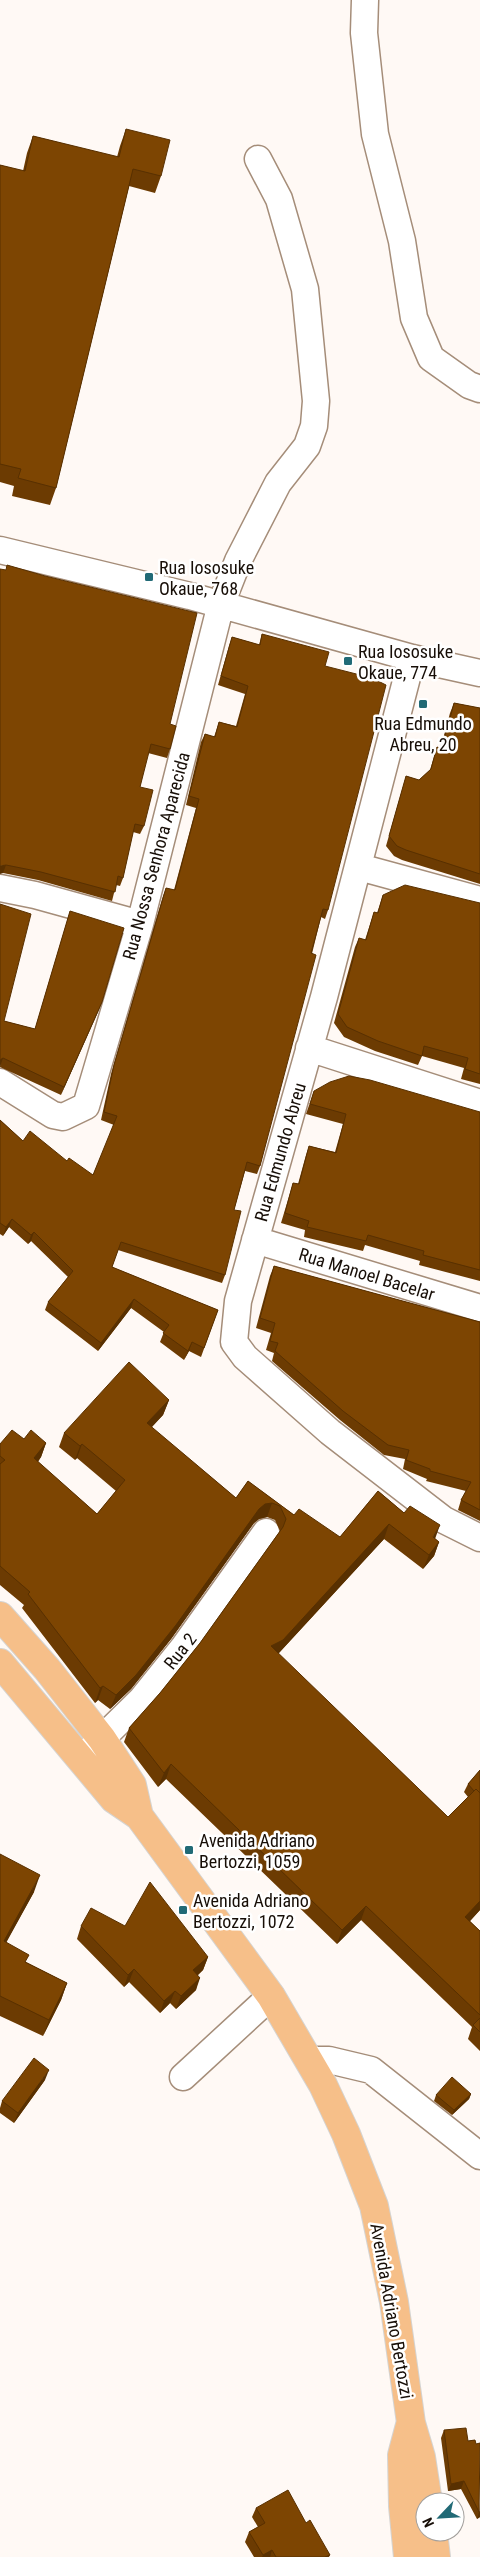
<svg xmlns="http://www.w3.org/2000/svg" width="480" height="2557" font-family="'Roboto Condensed',sans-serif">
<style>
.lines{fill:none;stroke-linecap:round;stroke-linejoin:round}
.minor-casing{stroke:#a58d79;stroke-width:29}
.major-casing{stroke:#d5d4d2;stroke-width:30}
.minor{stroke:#fff;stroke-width:26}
.major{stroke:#f6bf89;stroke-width:28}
.wall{fill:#6c3b02}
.shaded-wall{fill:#583001}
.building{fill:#7d4502;stroke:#583001}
.poi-dot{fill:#216a76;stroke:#fff;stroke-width:2}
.labels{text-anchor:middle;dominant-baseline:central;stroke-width:5;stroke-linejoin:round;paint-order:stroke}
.poi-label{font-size:18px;fill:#170e07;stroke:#fff;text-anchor:start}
.street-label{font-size:18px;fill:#170e07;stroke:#fff}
</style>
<rect width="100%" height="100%" fill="#fff9f5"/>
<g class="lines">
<defs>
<path id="minor" d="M 365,0 L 364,33 L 375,134 L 402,241 L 414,318 L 431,358 L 469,385 L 480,389
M 0,550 L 190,596 L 412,658 L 480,673
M 412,658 L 324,997 L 238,1301 L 234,1342 L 245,1357 L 330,1432 L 444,1520 L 480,1538
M 359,867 L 480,900
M 0,888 L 35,895 L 140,924
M 309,1048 L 480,1103
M 0,1082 L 53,1115 L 63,1117 L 86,1106 L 140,924 L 221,604 L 238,561 L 278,483 L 307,446 L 314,426 L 316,401 L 305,289 L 279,199 L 258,159
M 255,1240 L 480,1308
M 81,1759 L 142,1699 L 183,1648 L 266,1532
M 309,2060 L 329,2060 L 371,2070 L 480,2156
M 183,2077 L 271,1996"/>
<path id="major" d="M 0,1616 L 47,1669 L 102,1739 L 132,1785 L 139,1816
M 0,1663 L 114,1799 L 139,1816 L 271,1996 L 323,2085 L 346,2134 L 374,2206 L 394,2302 L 411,2423 L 421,2457 L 428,2502
M 433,2532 L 436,2557
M 408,2557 L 403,2506 L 402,2455 L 410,2425"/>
</defs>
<use href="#minor" class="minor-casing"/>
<use href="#major" class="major-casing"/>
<use href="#minor" class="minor"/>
<use href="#major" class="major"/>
</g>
<path class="wall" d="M 126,129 L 161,176 L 155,193 L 129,186 L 56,488 L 50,505 L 12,496 L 14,486 L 0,482 L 0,165 L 23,171 L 27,153 L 33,136 L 117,157 L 120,146 Z
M 0,569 L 170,724 L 170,749 L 167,758 L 148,753 L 140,787 L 144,826 L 140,834 L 133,832 L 123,878 L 120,886 L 116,885 L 112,901 L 38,880 L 3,873 Z
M 262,634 L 325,666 L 328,910 L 325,919 L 321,917 L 260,1166 L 257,1174 L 245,1171 L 234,1210 L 225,1275 L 222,1283 L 118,1250 L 112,1267 L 218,1310 L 201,1357 L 189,1351 L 184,1360 L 160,1342 L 164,1332 L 131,1308 L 98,1351 L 45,1310 L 48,1302 L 68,1277 L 31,1241 L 28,1244 L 9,1227 L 3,1236 L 0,1234 L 0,1120 L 23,1141 L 67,1161 L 93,1175 L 114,1125 L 101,1120 L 111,1074 L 163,896 L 166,888 L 174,890 L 196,808 L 186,805 L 201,742 L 205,734 L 214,737 L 219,722 L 236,726 L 245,694 L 218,685 L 229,646 L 232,637 L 259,645 Z
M 454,703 L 480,708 L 480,884 L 402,860 L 394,856 L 386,846 L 406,776 L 419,780 L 430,770 L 437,747 L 440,748 L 443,739 L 450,713 Z
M 383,895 L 480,903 L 480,1084 L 461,1079 L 464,1068 L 422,1056 L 418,1065 L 375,1051 L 344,1037 L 334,1023 L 355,947 L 359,938 L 365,940 L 374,912 L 377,913 Z
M 70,911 L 102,1002 L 61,1095 L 0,1067 L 4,1021 L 35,1029 Z
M 314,1091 L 480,1112 L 480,1281 L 419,1265 L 420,1261 L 365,1245 L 363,1251 L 304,1237 L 305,1230 L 281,1223 L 293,1183 L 298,1184 L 306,1155 L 309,1146 L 335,1152 L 343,1124 L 306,1114 Z
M 274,1266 L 480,1322 L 480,1521 L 458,1510 L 461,1500 L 466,1491 L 426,1481 L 427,1479 L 403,1469 L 405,1459 L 384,1455 L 340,1420 L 272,1361 L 274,1353 L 266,1350 L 271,1333 L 256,1328 L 270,1276 Z
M 169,1400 L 163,1415 L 151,1427 L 236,1498 L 248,1481 L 294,1515 L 340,1537 L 378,1491 L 439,1542 L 434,1556 L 423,1569 L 384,1539 L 278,1654 L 448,1817 L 468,1797 L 464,1792 L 468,1784 L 480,1770 L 480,1910 L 470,1921 L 480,1931 L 480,2051 L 468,2039 L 472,2027 L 361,1920 L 337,1944 L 166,1779 L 158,1787 L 124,1742 L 129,1728 L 160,1693 L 200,1643 L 280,1531 L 275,1520 L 267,1517 L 259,1519 L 254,1523 L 171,1639 L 131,1689 L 110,1709 L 98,1700 L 95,1703 L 22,1608 L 24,1605 L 0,1585 L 0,1444 L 24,1439 L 46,1443 L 41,1457 L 38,1462 L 97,1514 L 116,1491 L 77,1458 L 75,1460 L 59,1447 L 64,1433 Z
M 0,1854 L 34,1892 L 6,1942 L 26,1962 L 67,1983 L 61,2000 L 43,2036 L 0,2016 Z
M 81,1926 L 125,1926 L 208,1957 L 203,1970 L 198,1975 L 196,1990 L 176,2009 L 170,2003 L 160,2013 L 129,1982 L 124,1987 L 77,1939 Z
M 45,2080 L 14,2123 L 0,2113 L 0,2108 L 2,2101 Z
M 471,2094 L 469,2099 L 452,2115 L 434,2101 L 436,2095 Z
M 444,2430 L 468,2441 L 475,2440 L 480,2517 L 477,2519 L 461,2489 L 448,2491 L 441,2438 Z
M 256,2508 L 306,2523 L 330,2555 L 329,2557 L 254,2557 L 245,2542 L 249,2532 L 258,2527 L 252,2517 Z"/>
<path class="shaded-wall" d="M 6,865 L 3,873 L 0,874 L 0,866 Z
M 102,1002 L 99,1010 L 61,1095 L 64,1087 Z
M 3,1058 L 0,1067 L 0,1060 Z
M 12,1219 L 9,1227 L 3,1236 L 6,1227 Z
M 34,1232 L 31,1241 L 28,1244 L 31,1235 Z
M 134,1299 L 131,1308 L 98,1351 L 101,1343 Z
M 192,1342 L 189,1351 L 184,1360 Z
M 169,1400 L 163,1415 L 142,1438 L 147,1423 Z
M 46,1443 L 41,1457 L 29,1472 L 34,1458 Z
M 82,1444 L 77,1458 L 75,1460 L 80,1446 Z
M 272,1503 L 267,1517 L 259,1519 L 254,1523 L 171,1639 L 131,1689 L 110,1709 L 116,1695 L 259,1509 L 265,1504 Z
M 389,1524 L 384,1539 L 278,1654 L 271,1646 Z
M 440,1525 L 435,1539 L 433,1537 Z
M 439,1542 L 434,1556 L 423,1569 L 429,1555 Z
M 103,1686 L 98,1700 L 95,1703 L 100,1688 Z
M 171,1764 L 166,1779 L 158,1787 L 164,1773 Z
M 40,1875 L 34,1892 L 0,1954 L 4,1941 Z
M 480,1901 L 480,1910 L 460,1932 L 465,1917 Z
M 366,1906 L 361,1920 L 337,1944 L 342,1930 Z
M 208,1957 L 203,1970 L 189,1983 L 193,1970 Z
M 134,1969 L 129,1982 L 124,1987 L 128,1975 Z
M 200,1978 L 196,1990 L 176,2009 L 181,1996 Z
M 67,1983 L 61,2000 L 43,2036 L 49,2020 Z
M 175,1991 L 170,2003 L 160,2013 L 164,2001 Z
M 49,2070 L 45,2080 L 14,2123 L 18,2113 Z
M 471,2094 L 469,2099 L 452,2115 L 454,2110 Z
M 464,2481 L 461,2489 L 448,2491 L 451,2484 Z
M 480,2511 L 480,2517 L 477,2519 L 479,2512 Z
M 272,2550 L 270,2557 L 262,2557 L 263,2555 Z"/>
<path class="building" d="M 126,129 L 170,140 L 161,176 L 133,169 L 56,488 L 18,478 L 21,469 L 0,464 L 0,165 L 25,171 L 33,136 L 119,157 Z
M 7,565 L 45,576 L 197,613 L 170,724 L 176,726 L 170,749 L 151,744 L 140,787 L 153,790 L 144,826 L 135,824 L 123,878 L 118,876 L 115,892 L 41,872 L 6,865 L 0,866 L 0,569 L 6,570 Z
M 262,634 L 329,652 L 325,666 L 372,678 L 386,685 L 328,910 L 323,909 L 311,953 L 316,955 L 260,1166 L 247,1162 L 234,1210 L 241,1211 L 225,1275 L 121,1242 L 112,1267 L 218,1310 L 204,1348 L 192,1342 L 188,1351 L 163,1333 L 169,1325 L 134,1299 L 101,1343 L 48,1302 L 73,1271 L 34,1232 L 31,1235 L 12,1219 L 6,1227 L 0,1223 L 0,1120 L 23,1141 L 30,1131 L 67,1161 L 69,1158 L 93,1175 L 117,1116 L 104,1112 L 114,1065 L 166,888 L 175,890 L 199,799 L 189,796 L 205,734 L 215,737 L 219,722 L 237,727 L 248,686 L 221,676 L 232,637 L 260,645 Z
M 454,703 L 480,708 L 480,874 L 406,850 L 397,846 L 389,836 L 406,776 L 419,780 L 431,769 L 437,747 L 440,748 L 447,730 Z
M 405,885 L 480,903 L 480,1074 L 465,1069 L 468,1058 L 424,1046 L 422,1056 L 378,1041 L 347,1027 L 338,1014 L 359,938 L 366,940 L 374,912 L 378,913 L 383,895 Z
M 0,904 L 31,914 L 4,1021 L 35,1029 L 70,911 L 124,928 L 102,1002 L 64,1087 L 3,1058 L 0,1060 Z
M 349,1076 L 370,1080 L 480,1112 L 480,1270 L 423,1255 L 424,1251 L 368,1235 L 366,1241 L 307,1227 L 309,1221 L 285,1213 L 293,1183 L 299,1184 L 309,1146 L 336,1153 L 346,1114 L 310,1104 L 314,1091 L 330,1082 Z
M 274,1266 L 480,1322 L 480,1510 L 461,1500 L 471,1482 L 430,1471 L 430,1469 L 406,1460 L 409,1450 L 388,1445 L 343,1411 L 275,1351 L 278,1343 L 270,1341 L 275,1323 L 260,1318 Z
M 129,1362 L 169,1400 L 147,1423 L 236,1498 L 248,1481 L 294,1515 L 299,1509 L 340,1537 L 378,1491 L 404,1513 L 410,1506 L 440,1525 L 433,1537 L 439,1542 L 429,1555 L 389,1524 L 283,1640 L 271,1646 L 448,1817 L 476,1789 L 480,1793 L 480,1901 L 465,1917 L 480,1931 L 480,2015 L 366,1906 L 342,1930 L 171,1764 L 164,1773 L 129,1728 L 160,1693 L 200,1643 L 283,1527 L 286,1519 L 280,1506 L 272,1503 L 265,1504 L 259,1509 L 176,1625 L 136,1675 L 116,1695 L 103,1686 L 100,1688 L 28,1594 L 30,1592 L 0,1566 L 0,1464 L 5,1460 L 0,1456 L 0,1444 L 12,1430 L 24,1439 L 31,1430 L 46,1443 L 34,1458 L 97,1514 L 125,1480 L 82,1444 L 80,1446 L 64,1433 Z
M 480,1770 L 480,1793 L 476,1789 L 474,1791 L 468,1784 Z
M 0,1854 L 40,1875 L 4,1941 L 29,1955 L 25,1962 L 67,1983 L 49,2020 L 0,1996 Z
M 150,1882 L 208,1957 L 193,1970 L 200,1978 L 181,1996 L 175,1991 L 164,2001 L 134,1969 L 128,1975 L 81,1926 L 91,1908 L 125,1926 Z
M 480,2018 L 480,2032 L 473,2025 Z
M 34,2058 L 49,2070 L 18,2113 L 2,2101 Z
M 452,2077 L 471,2094 L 454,2110 L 436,2095 Z
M 466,2428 L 468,2441 L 475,2440 L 476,2444 L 480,2443 L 479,2512 L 464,2481 L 451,2484 L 444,2430 Z
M 288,2490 L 306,2523 L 310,2520 L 330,2555 L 325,2557 L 276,2557 L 272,2550 L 263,2555 L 249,2532 L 265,2523 L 256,2508 Z"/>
<g class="poi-dot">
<rect x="144" y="572" width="10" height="10" rx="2.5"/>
<rect x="343" y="656" width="10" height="10" rx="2.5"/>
<rect x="418" y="699" width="10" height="10" rx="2.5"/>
<rect x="184" y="1845" width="10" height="10" rx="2.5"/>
<rect x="178" y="1905" width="10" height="10" rx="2.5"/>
</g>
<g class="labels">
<g class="poi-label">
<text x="159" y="567">Rua Iososuke<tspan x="159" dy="21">Okaue, 768</tspan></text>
<text x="358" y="651">Rua Iososuke<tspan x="358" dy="21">Okaue, 774</tspan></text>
<text x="423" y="723" text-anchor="middle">Rua Edmundo<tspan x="423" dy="21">Abreu, 20</tspan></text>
<text x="199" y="1840">Avenida Adriano<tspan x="199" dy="21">Bertozzi, 1059</tspan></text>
<text x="193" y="1900">Avenida Adriano<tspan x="193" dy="21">Bertozzi, 1072</tspan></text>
</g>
<g class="street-label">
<text transform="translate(156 856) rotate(-75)">Rua Nossa Senhora Aparecida</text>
<text transform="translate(280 1152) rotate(-74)">Rua Edmundo Abreu</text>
<text transform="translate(367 1274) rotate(17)">Rua Manoel Bacelar</text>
<text transform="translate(180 1651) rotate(-52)">Rua 2</text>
<text transform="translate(392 2311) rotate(80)">Avenida Adriano Bertozzi</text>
</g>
</g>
<g transform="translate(440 2517) rotate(245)"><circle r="24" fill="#ffffff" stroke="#a29f9c"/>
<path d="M0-4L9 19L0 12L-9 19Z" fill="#216a76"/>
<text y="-8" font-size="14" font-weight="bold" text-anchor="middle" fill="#170e07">N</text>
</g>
</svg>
